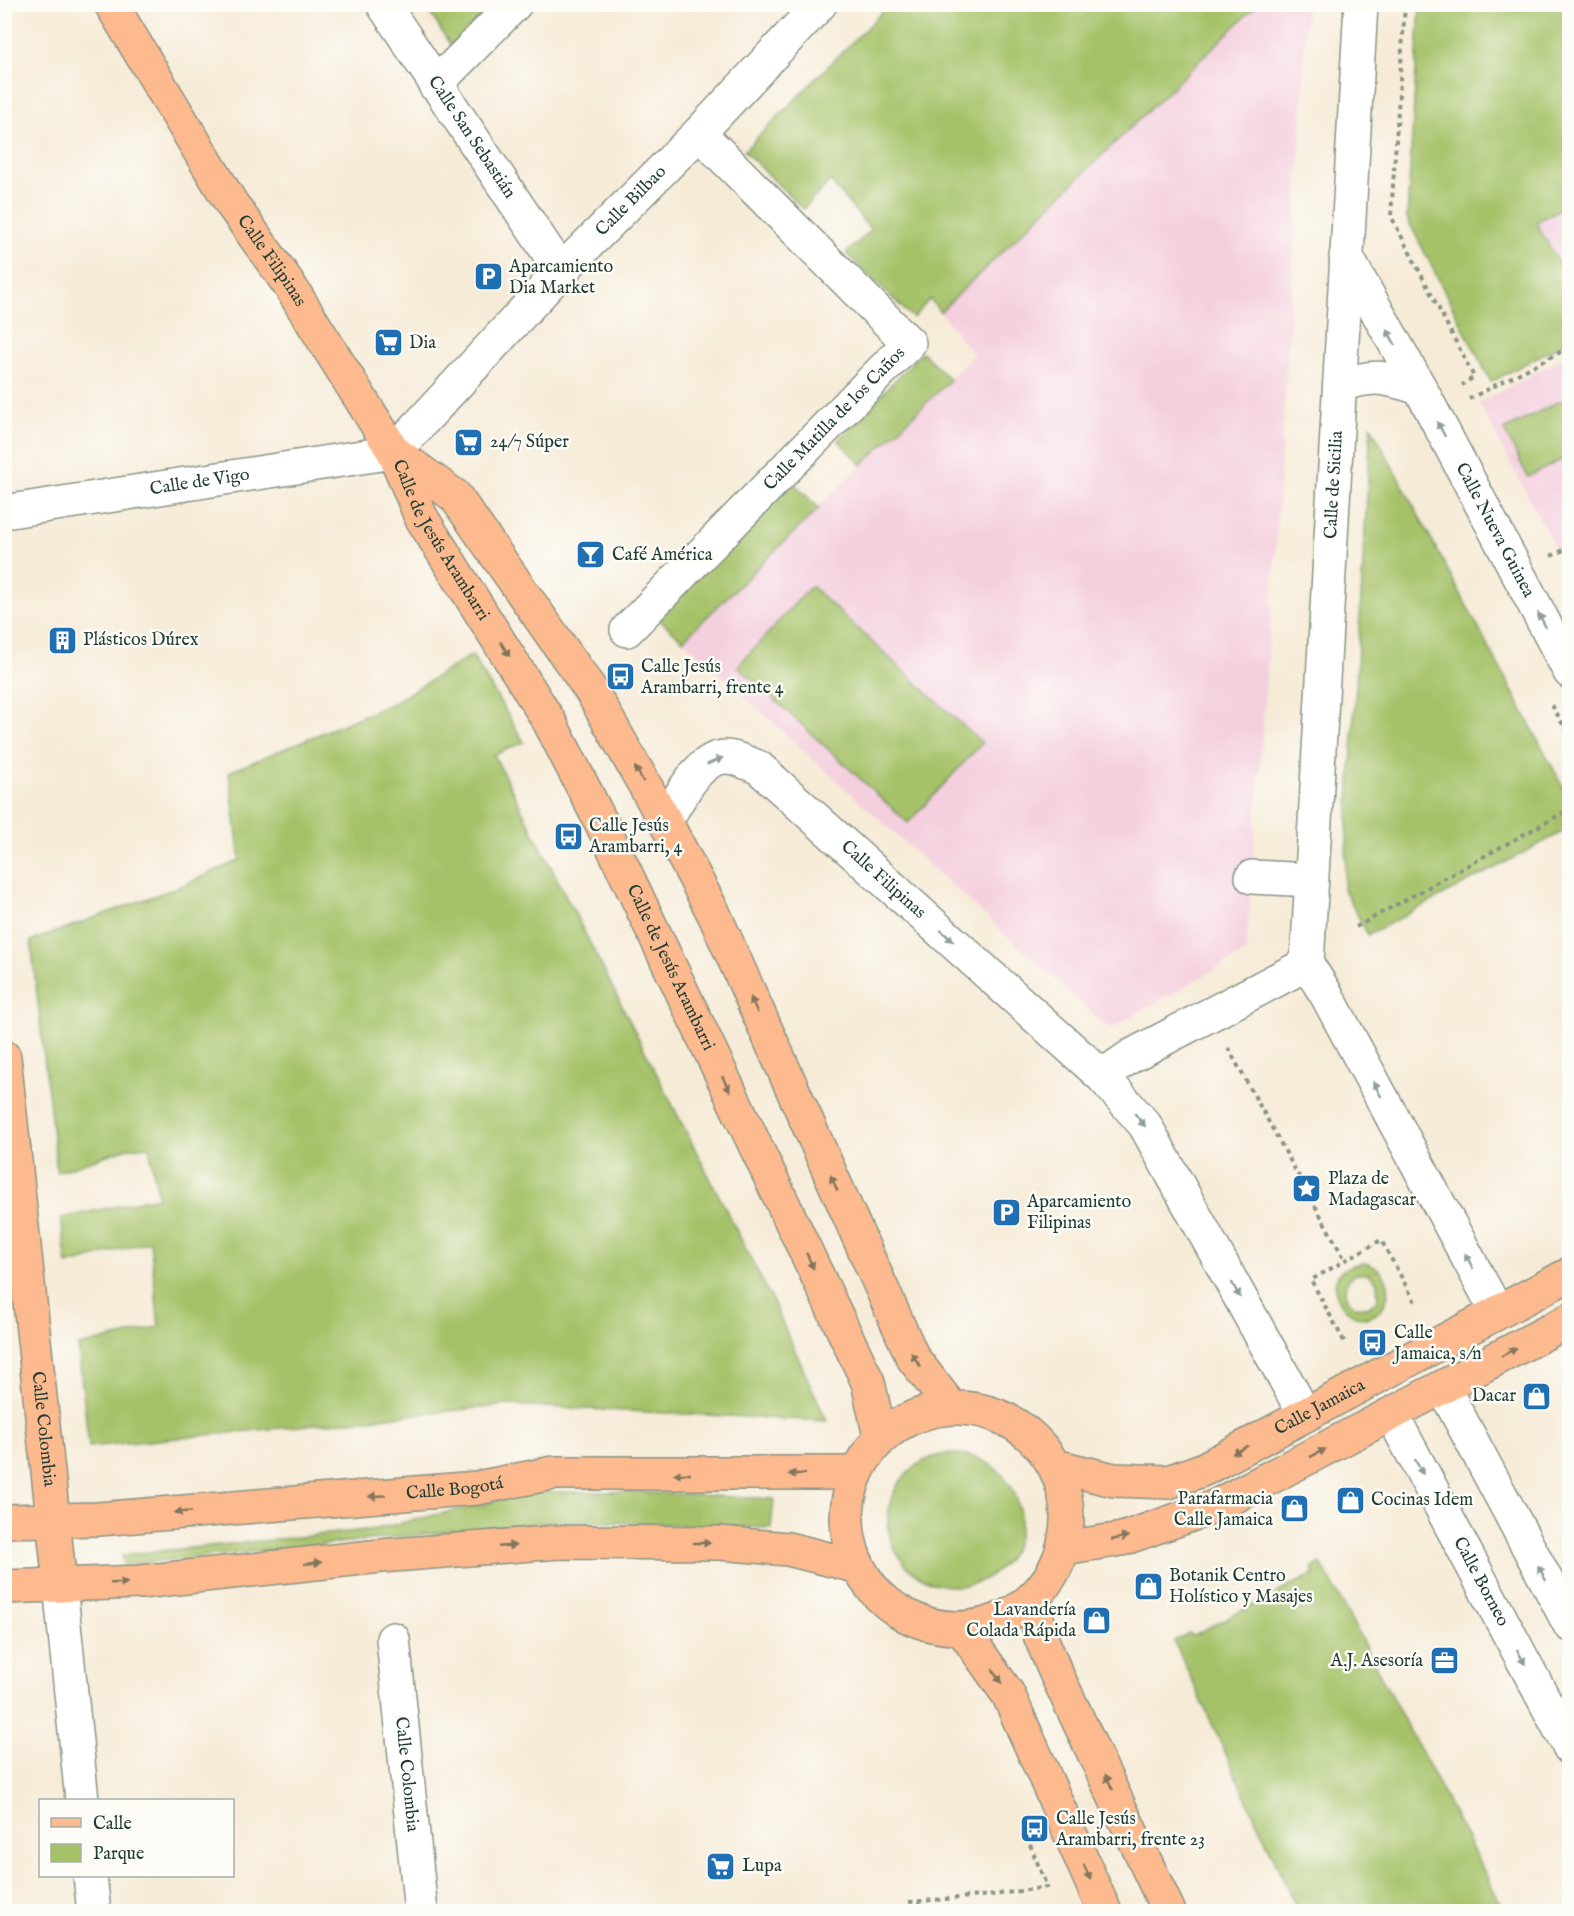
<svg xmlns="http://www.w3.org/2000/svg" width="1574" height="1916" font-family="'IM FELL English',serif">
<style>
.built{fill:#f4cfde}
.green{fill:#a6c269;stroke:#62804e;stroke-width:1.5;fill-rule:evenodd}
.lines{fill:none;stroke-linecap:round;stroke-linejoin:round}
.minor-casing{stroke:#8a9486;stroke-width:36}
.major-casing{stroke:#8a9486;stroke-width:36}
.path{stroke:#8a9486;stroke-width:4;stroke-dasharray:4.5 4.5;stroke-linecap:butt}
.minor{stroke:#fff;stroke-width:33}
.major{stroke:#fcba8e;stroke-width:33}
.oneway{fill:#8f9e9a}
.oneway2{fill:#82755c}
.labels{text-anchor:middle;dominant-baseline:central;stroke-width:5;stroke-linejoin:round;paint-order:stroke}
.street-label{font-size:18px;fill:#1f3d34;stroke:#fdfcf7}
.poi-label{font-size:18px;fill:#1f3d34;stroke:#fdfcf7;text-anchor:start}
</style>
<rect width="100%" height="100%" fill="#fdfcf7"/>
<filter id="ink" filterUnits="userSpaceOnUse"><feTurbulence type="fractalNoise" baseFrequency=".0167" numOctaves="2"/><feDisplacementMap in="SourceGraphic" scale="12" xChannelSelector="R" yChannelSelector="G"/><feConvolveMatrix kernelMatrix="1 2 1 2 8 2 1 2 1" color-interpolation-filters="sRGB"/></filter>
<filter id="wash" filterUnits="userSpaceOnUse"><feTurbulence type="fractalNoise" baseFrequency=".008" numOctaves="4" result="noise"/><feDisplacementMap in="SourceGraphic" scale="24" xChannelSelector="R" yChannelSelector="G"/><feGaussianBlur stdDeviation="1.35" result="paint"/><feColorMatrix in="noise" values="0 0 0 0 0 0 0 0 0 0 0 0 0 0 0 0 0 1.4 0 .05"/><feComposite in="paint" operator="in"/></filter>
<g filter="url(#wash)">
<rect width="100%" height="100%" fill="#f6ebd7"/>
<path class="built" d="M 1257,5 L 1306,5 L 1302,120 L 1273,587 L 1246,952 L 1109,1029 L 683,640 L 974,355 L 940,312 Z
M 1569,204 L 1569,282 L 1536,221 Z
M 1569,354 L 1569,575 L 1479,403 Z"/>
<path class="green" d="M 425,5 L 492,5 L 451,46 Z
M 889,5 L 889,4 L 1257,5 L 940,312 L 930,299 L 913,318 L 846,253 L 871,230 L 830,181 L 803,209 L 744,151 Z
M 1420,5 L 1569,5 L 1569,204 L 1536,222 L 1569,282 L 1569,340 L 1491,382 L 1407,218 Z
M 922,352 L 950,380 L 862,465 L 838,440 Z
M 1569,396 L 1569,456 L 1528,477 L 1504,430 Z
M 1371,426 L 1569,798 L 1570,828 L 1368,935 L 1344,889 Z
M 793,483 L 819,508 L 683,640 L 656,617 Z
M 811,586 L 982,743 L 908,823 L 738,666 Z
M 472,655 L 524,742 L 494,755 L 772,1300 L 827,1421 L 508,1405 L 89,1447 L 78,1346 L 159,1327 L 150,1241 L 67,1265 L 61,1218 L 158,1197 L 149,1146 L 128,1148 L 57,1172 L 31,941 L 181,886 L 240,860 L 229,772 L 393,703 Z
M 1364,1263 C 1384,1267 1395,1286 1384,1305 C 1357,1348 1301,1269 1364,1263 ZM 1357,1274 L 1369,1274 L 1377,1282 L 1378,1299 L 1369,1307 L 1353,1306 C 1342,1296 1342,1280 1357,1274 Z
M888 1520a66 66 0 1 1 132 0a66 66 0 1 1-132 0Z
M 532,1492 L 638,1492 L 774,1499 L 771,1528 L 577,1521 L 535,1523 L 123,1565 L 122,1555 L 376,1529 Z
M 1321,1563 L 1505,1911 L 1298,1911 L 1174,1641 L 1189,1633 L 1192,1636 L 1314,1574 L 1312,1568 Z"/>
</g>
<g filter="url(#ink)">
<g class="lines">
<defs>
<g id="minor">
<path id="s1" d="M 383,4 L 561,271"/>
<path d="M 435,85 L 515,4"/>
<path id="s2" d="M 1346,256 L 1420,388 L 1570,672"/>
<path d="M 1340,385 C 1376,374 1384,377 1420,388"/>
<path id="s3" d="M 4,512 L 394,452 L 561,271 L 699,133 L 820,4"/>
<path id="s4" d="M 627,630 L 909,343 L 699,133"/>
<path id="s5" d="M 665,821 C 679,801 697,757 726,757 C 736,757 749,764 758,767 L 1102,1076 L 1145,1125 L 1305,1415"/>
<path d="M 1252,877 L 1311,880"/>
<path id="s6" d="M 1307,964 L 1361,4"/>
<path d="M 1307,964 L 1326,994 L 1497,1312"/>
<path d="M 1102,1076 L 1131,1056 L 1307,964"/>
<path d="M 1443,1387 L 1570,1625"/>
<path id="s7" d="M 1392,1415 L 1570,1748"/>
<path d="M 60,1585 L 82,1800"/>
<path id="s8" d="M 393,1639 L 421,1912"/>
<path d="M 90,1876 L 94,1912"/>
</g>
<g id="major">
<path id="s9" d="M 111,4 L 231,203 L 288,283 L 394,452 L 455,496 L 592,692 L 665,821 L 714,914 L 913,1358 L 951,1407"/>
<path id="s10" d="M 394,452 L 421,517 L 549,721 L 604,828 L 868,1382 L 880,1437"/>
<path id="s11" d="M 4,1057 L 60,1585"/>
<circle cx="957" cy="1518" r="110"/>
<path id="s12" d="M 1055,1466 L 1114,1480 L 1168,1482 L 1202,1470 L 1570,1274"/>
<path id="s13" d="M 4,1521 L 98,1519 L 477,1488 L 553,1473 L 855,1473"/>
<path d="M 1063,1548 L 1122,1539 L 1214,1507 L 1570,1320"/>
<path d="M 4,1587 L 140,1582 L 381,1556 L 559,1542 L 720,1543 L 788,1549 L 856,1566"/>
<path d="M 1034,1597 L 1040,1635 L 1055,1671 L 1169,1912"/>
<path d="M 962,1629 L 1008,1694 L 1105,1912"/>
</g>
</defs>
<use href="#minor" class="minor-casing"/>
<use href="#major" class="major-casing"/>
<path class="path" d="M 1405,4 L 1391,216 L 1474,377 L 1462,385
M 1469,399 L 1570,347
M 1551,556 L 1570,547
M 1552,705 L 1570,737
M 1356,927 L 1570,809
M 1228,1048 L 1345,1260
M 1344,1341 L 1311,1280 L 1381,1240 L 1415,1302
M 909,1902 L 993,1895 L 1047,1887 L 1029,1842"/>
<use href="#minor" class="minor"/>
<use href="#major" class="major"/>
</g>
<defs><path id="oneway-solid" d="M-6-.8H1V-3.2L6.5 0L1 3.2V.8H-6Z" transform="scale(1.5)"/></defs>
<g class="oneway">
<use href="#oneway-solid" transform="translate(1391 337) rotate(-119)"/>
<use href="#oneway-solid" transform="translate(1441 429) rotate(-118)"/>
<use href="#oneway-solid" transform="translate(1542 620) rotate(-118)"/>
<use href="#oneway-solid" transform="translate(715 761) rotate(-24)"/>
<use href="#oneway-solid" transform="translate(947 936) rotate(42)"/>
<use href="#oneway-solid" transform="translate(1377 1089) rotate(-118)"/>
<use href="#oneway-solid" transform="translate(1140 1120) rotate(51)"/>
<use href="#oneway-solid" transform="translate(1469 1261) rotate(-118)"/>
<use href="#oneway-solid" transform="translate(1236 1290) rotate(61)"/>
<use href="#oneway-solid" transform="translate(1419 1467) rotate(62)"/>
<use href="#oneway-solid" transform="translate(1542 1573) rotate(-118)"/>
<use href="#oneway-solid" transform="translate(1521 1657) rotate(62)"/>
</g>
<g class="oneway2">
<use href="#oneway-solid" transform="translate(505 649) rotate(58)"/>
<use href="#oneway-solid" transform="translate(639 774) rotate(-120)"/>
<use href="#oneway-solid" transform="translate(754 1005) rotate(-114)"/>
<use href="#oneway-solid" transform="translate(726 1084) rotate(64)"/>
<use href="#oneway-solid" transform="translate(834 1183) rotate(-114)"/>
<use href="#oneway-solid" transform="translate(810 1261) rotate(65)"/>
<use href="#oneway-solid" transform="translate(1509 1352) rotate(-28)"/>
<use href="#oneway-solid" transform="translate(916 1360) rotate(-124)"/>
<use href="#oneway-solid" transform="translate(1240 1450) rotate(152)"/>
<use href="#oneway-solid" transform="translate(1318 1453) rotate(-27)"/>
<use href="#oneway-solid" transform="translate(682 1474) rotate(-180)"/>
<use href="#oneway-solid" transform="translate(797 1474) rotate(179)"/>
<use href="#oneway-solid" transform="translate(377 1496) rotate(175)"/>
<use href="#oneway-solid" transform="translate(183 1512) rotate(175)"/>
<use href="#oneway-solid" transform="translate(1120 1538) rotate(-13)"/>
<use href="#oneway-solid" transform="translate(702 1543)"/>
<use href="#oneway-solid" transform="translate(507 1546) rotate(-5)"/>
<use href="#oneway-solid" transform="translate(313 1563) rotate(-6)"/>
<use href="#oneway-solid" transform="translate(119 1583) rotate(-2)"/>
<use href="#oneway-solid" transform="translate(997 1676) rotate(57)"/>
<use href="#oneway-solid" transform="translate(1109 1782) rotate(-116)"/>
<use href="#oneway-solid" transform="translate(1087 1872) rotate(66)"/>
</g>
</g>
<defs>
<symbol id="parking-square" viewBox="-11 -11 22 22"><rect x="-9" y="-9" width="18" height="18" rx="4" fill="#1f6fb2" stroke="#fdfcf7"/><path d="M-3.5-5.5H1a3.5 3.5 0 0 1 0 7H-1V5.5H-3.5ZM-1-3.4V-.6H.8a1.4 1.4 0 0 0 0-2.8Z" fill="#fff"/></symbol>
<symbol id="supermarket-square" viewBox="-11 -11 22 22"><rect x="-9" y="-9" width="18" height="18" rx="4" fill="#1f6fb2" stroke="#fdfcf7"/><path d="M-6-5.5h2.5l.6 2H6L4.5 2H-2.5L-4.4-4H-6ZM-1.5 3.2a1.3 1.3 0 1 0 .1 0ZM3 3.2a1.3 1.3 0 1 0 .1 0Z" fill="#fff"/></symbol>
<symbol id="bar-square" viewBox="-11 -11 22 22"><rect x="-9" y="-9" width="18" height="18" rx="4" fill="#1f6fb2" stroke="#fdfcf7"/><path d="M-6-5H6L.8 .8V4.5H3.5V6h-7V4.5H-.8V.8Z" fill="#fff"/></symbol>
<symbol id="building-square" viewBox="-11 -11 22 22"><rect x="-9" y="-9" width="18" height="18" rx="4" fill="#1f6fb2" stroke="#fdfcf7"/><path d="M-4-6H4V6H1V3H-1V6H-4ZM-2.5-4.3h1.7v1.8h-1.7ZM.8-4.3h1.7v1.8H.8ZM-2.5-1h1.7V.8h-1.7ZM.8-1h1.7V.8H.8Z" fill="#fff"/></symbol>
<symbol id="bus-square" viewBox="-11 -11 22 22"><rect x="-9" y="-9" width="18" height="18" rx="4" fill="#1f6fb2" stroke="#fdfcf7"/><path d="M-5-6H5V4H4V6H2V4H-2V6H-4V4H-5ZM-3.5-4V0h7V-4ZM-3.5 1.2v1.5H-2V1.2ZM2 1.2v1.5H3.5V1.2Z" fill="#fff"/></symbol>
<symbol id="sight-square" viewBox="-11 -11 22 22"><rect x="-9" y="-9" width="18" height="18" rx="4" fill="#1f6fb2" stroke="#fdfcf7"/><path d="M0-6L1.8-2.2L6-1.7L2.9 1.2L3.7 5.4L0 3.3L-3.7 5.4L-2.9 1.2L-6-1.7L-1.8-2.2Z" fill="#fff"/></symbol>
<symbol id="shop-square" viewBox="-11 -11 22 22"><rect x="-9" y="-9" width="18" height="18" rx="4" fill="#1f6fb2" stroke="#fdfcf7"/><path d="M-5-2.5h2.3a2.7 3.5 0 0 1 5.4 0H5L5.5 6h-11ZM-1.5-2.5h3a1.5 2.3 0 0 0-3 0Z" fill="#fff"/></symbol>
<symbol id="office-square" viewBox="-11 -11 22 22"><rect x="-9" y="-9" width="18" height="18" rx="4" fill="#1f6fb2" stroke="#fdfcf7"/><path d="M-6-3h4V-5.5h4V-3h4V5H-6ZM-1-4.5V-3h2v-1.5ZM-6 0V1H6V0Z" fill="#fff"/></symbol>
</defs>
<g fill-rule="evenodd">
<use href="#parking-square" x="472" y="260" width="33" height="33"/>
<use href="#supermarket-square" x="372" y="326" width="33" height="33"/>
<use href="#supermarket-square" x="452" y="426" width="33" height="33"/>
<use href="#bar-square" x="574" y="538" width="33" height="33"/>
<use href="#building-square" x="46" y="624" width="33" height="33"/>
<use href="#bus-square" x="604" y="660" width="33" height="33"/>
<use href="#bus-square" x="552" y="820" width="33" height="33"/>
<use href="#sight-square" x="1290" y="1172" width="33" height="33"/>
<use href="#parking-square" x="990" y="1196" width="33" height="33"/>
<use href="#bus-square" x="1356" y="1326" width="33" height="33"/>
<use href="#shop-square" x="1520" y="1380" width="33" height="33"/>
<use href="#shop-square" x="1334" y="1484" width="33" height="33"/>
<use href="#shop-square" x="1278" y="1492" width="33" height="33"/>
<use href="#shop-square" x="1132" y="1570" width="33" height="33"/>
<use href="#shop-square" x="1080" y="1604" width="33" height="33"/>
<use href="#office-square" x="1428" y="1644" width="33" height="33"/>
<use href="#bus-square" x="1018" y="1812" width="33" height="33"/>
<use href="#supermarket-square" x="704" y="1850" width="33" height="33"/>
</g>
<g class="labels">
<g class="street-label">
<text stroke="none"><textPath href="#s1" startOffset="160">Calle San Sebastián</textPath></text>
<text stroke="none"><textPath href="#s3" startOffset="740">Calle Bilbao</textPath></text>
<text stroke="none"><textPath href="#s9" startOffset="303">Calle Filipinas</textPath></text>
<text stroke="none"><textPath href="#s4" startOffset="296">Calle Matilla de los Caños</textPath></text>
<text stroke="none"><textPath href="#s3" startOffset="198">Calle de Vigo</textPath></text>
<text stroke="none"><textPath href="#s6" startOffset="480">Calle de Sicilia</textPath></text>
<text stroke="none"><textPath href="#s2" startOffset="312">Calle Nueva Guinea</textPath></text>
<text stroke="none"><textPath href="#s10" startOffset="100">Calle de Jesús Arambarri</textPath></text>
<text stroke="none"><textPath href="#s5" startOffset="294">Calle Filipinas</textPath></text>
<text stroke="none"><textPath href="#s10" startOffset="586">Calle de Jesús Arambarri</textPath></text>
<text stroke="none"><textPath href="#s12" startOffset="284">Calle Jamaica</textPath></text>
<text stroke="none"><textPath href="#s11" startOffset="374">Calle Colombia</textPath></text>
<text stroke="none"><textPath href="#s13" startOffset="452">Calle Bogotá</textPath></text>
<text stroke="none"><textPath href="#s7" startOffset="189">Calle Borneo</textPath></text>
<text stroke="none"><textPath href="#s8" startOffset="136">Calle Colombia</textPath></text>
</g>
<g class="poi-label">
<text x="509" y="267">Aparcamiento<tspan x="509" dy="21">Dia Market</tspan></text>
<text x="409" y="343">Dia</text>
<text x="490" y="442">24/7 Súper</text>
<text x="612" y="555">Café América</text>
<text x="83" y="640">Plásticos Dúrex</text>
<text x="641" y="667">Calle Jesús<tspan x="641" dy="21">Arambarri, frente 4</tspan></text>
<text x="589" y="826">Calle Jesús<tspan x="589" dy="21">Arambarri, 4</tspan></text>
<text x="1328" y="1179">Plaza de<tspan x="1328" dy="21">Madagascar</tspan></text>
<text x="1027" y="1202">Aparcamiento<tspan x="1027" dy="21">Filipinas</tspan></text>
<text x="1394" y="1333">Calle<tspan x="1394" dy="21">Jamaica, s/n</tspan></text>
<text x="1516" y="1396" text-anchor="end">Dacar</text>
<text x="1273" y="1499" text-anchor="end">Parafarmacia<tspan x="1273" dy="21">Calle Jamaica</tspan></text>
<text x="1371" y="1500">Cocinas Idem</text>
<text x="1169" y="1576">Botanik Centro<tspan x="1169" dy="21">Holístico y Masajes</tspan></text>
<text x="1076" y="1610" text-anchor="end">Lavandería<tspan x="1076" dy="21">Colada Rápida</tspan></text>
<text x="1423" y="1661" text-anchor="end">A.J. Asesoría</text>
<text x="1056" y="1819">Calle Jesús<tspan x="1056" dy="21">Arambarri, frente 23</tspan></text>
<text x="742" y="1866">Lupa</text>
</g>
</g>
<rect width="1574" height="1916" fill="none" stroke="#fdfcf7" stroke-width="24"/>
<rect x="39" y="1799" width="195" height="78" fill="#fdfcf7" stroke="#a4b0a9" stroke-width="1.5"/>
<rect x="51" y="1818" width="30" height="9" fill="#fcba8e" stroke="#a4b0a9" stroke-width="1.5"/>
<text x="93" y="1829" font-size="18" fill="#1f3d34">Calle</text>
<rect x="51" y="1844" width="30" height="18" fill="#a6c269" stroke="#a4b0a9" stroke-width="1.5"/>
<text x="93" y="1859" font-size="18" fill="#1f3d34">Parque</text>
</svg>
